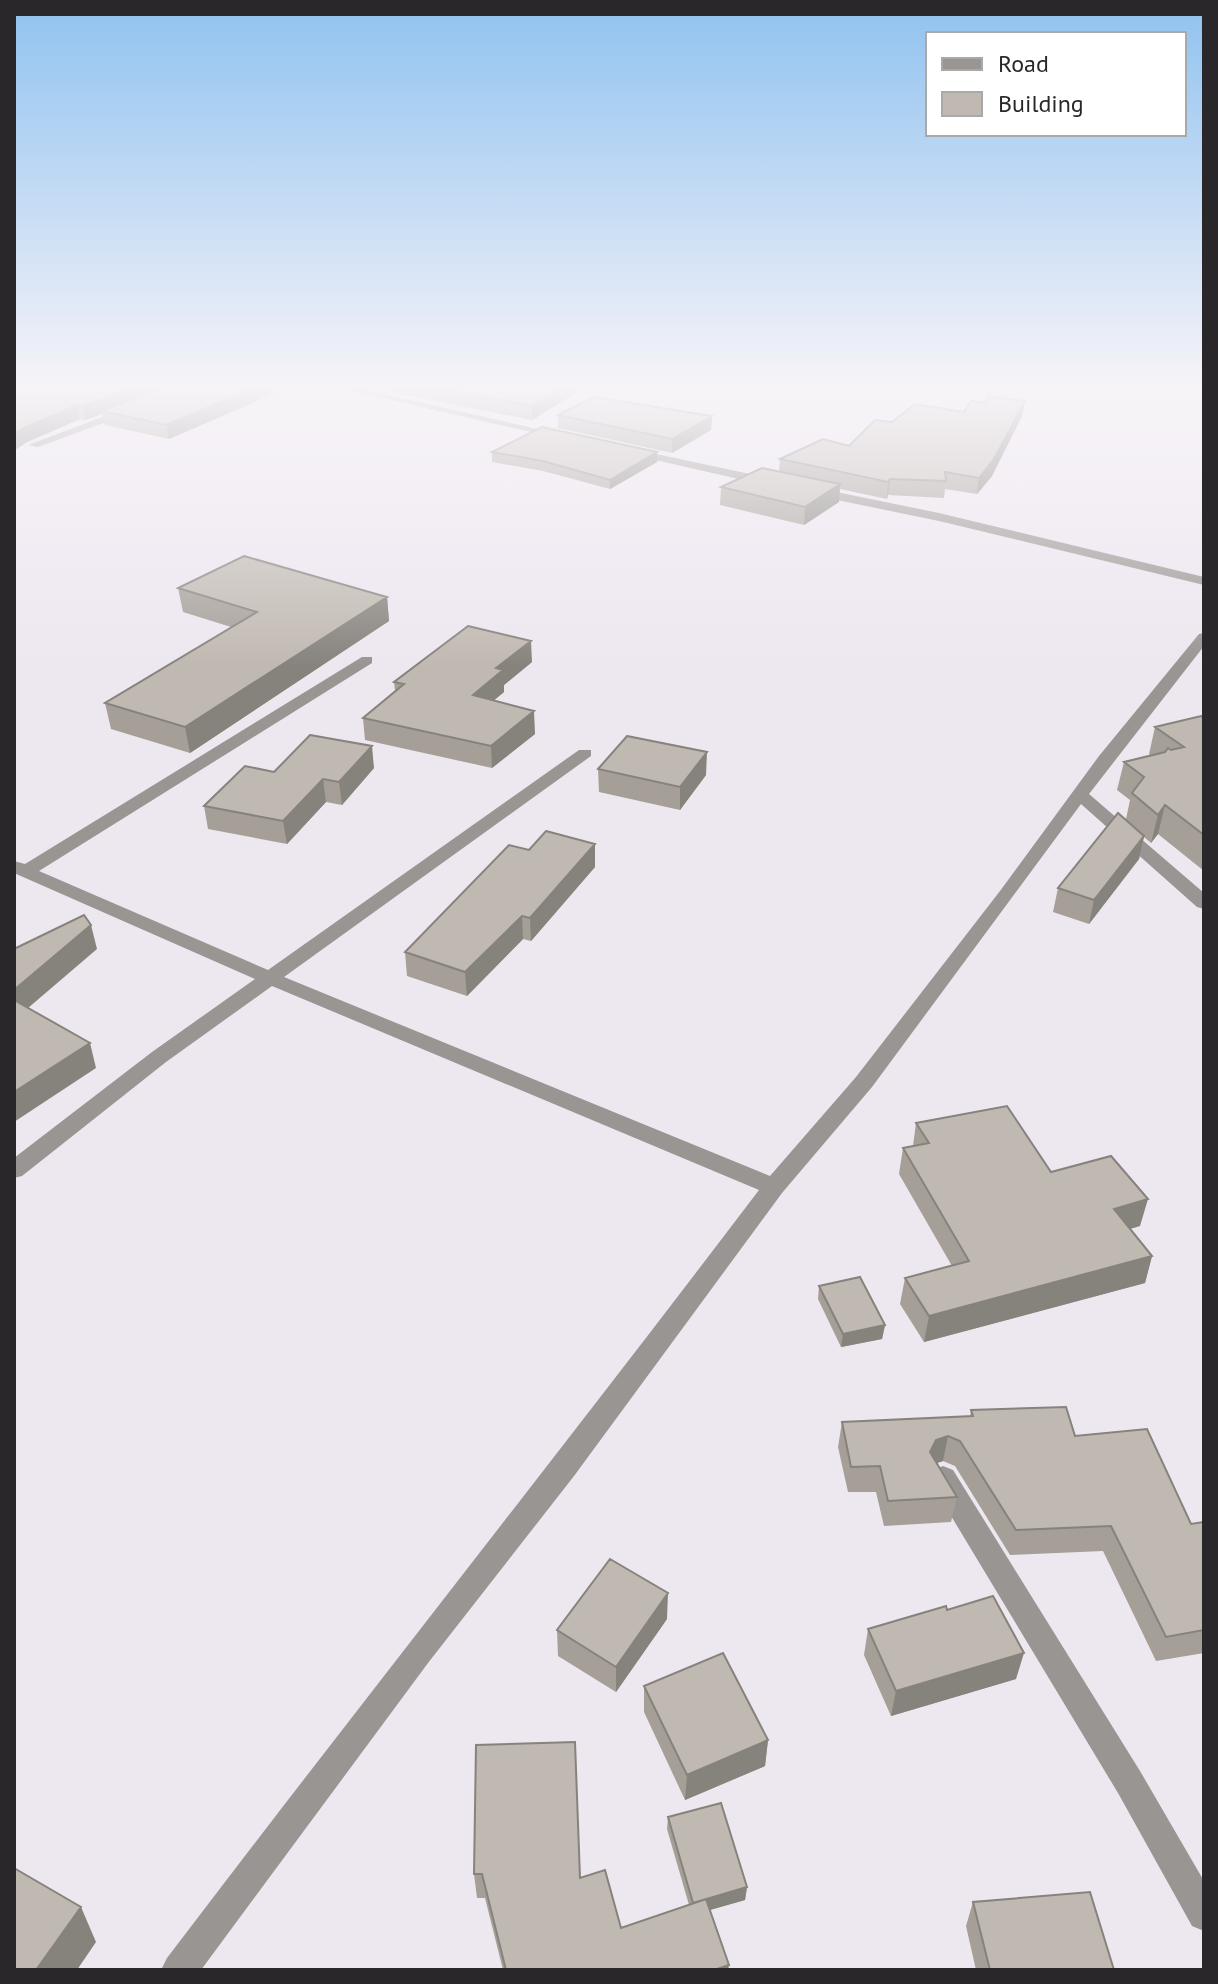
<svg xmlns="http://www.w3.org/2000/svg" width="1218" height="1984" font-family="'PT Sans',sans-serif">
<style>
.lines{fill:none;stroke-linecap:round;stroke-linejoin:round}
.street{fill:#999592;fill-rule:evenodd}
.wall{fill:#a59f98}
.shaded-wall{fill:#86827c}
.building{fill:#c0b9b1;stroke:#86827c;stroke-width:2}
</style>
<rect width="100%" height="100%" fill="#ede7f0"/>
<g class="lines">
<path class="street" d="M 343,389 L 362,389 L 568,436 L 562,439 Z
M 129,407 L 134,410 L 133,412 L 38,447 L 28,445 Z
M 633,449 L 769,478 L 775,482 L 769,486 L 629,454 L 627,452 Z
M 812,487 L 939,513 L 1204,577 L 1204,585 L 939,521 L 808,494 L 806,491 Z
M 1204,633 L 1204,646 L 1089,794 L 1204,893 L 1204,909 L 1197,907 L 1081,804 L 872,1087 L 782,1193 L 574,1476 L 428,1663 L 201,1970 L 161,1970 L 167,1958 C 363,1700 564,1447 759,1190 L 272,986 L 166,1062 L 22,1176 L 14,1178 L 14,1158 L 152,1052 L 255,979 L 14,873 L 14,861 L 25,864 L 362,657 L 372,657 L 372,663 L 39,871 L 268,970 L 579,750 L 591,750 L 591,756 L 284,977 L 770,1176 L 856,1077 L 1000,891 L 1099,756 L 1199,634 Z
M 943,1466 L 953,1470 L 1140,1771 L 1204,1881 L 1204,1931 L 1192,1926 L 1118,1793 L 933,1486 L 929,1478 L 933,1470 Z"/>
</g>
<path class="wall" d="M 14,389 L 277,392 L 169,439 L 105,425 L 102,414 L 85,420 L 80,419 L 27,442 Z
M 376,389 L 582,389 L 532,420 Z
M 1025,401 L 1022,416 L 992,476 L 977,494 L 945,489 L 944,498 L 888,495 L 887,499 L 840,489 L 839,502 L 804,525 L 720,505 L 721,487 L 779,471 L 780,459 L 849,446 L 892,422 L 964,412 L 985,403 Z
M 558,415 L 712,416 L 711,430 L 672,453 L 558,428 Z
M 492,452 L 657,452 L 657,462 L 610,489 L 543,471 L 492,462 Z
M 178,588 L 387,597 L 389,621 L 190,753 L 111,729 L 105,703 L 231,627 L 183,612 Z
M 532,662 L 504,685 L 504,692 L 494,700 L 535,734 L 492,768 L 365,740 L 363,718 L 395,691 L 394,682 Z
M 1204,718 L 1204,871 L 1158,834 L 1151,843 L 1144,837 L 1139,859 L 1089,924 L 1053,912 L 1058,888 L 1126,819 L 1130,800 L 1117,790 L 1124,762 L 1150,755 L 1149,754 L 1155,727 Z
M 374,768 L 342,805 L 326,802 L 287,844 L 208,829 L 204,806 L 274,772 Z
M 598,769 L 706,775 L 680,810 L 599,792 Z
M 595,867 L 531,941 L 523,939 L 467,996 L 407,976 L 405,952 Z
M 916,1123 L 1051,1172 L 1140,1226 L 1130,1229 L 1152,1256 L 1145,1283 L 924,1342 L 900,1304 L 905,1278 L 952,1266 L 899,1174 L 903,1148 L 913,1146 Z
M 819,1286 L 885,1325 L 882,1339 L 841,1347 L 818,1299 Z
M 971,1410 L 1075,1436 L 1191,1524 L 1204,1522 L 1204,1653 L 1156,1661 L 1103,1551 L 1010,1555 L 955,1466 L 943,1461 L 937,1463 L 957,1497 L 951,1522 L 884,1526 L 876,1492 L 848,1492 L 838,1447 L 842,1422 L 970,1417 Z
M 947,1610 L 1016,1679 L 891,1716 L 864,1655 L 868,1629 Z
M 667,1619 L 616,1692 L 558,1656 L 557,1630 Z
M 644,1686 L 768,1740 L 765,1766 L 685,1800 L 644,1712 Z
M 476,1745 L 580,1878 L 621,1928 L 689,1905 L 667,1829 L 668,1817 L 747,1887 L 745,1900 L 710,1910 L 728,1970 L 503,1970 L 485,1898 L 477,1898 L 474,1874 Z
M 973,1902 L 1114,1970 L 976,1970 L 966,1926 Z"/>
<path class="shaded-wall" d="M 129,389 L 168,389 L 102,411 L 102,414 L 85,420 L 82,406 Z
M 251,389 L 277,389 L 277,392 L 169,439 L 166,425 Z
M 560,389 L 582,389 L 532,420 L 532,406 Z
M 1025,401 L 1022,416 L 992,476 L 977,494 L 979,478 Z
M 77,405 L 80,419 L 27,442 L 14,451 L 14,434 L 24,428 Z
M 712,416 L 711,430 L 672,453 L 672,439 Z
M 657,452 L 657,462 L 610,489 L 610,480 Z
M 890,479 L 888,495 L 887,499 L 888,482 Z
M 840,484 L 839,502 L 804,525 L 805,507 Z
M 387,597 L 389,621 L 190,753 L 185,727 Z
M 531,641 L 532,662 L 504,685 L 504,692 L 474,717 L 473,695 L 496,668 Z
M 534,711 L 535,734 L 492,768 L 491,746 Z
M 372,746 L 374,768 L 342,805 L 339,782 Z
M 707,752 L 706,775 L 680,810 L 680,787 Z
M 323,779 L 326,802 L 287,844 L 283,821 Z
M 1165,805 L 1158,834 L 1151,843 L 1158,815 Z
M 1144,836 L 1139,859 L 1089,924 L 1094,900 Z
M 595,844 L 595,867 L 531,941 L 530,918 Z
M 522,916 L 523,939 L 467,996 L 465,972 Z
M 91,925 L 97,949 L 14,1020 L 14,990 Z
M 90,1043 L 96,1068 L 14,1122 L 14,1092 Z
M 1148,1199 L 1140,1226 L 1107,1235 L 1114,1209 Z
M 1152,1256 L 1145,1283 L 924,1342 L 929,1316 Z
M 885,1325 L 882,1339 L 841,1347 L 843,1334 Z
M 948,1436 L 943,1461 L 931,1465 L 930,1452 L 936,1440 Z
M 668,1593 L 667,1619 L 616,1692 L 616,1667 Z
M 1024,1653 L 1016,1679 L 891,1716 L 896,1691 Z
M 768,1740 L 765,1766 L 685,1800 L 687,1775 Z
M 747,1887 L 745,1900 L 692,1915 L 693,1903 Z
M 81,1907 L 96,1942 L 77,1970 L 36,1970 Z
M 729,1965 L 728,1970 L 714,1970 Z"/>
<path class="building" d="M 14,389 L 129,389 L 82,406 L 77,405 L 24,428 L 14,434 Z
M 160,389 L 251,389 L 166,425 L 102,411 Z
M 443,389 L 560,389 L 532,406 Z
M 989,396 L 1025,401 L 994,459 L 979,478 L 945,472 L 946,481 L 890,479 L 888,482 L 780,459 L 823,439 L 849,446 L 875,420 L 892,422 L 915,404 L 964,412 L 971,401 L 985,403 Z
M 594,397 L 712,416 L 672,439 L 558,415 Z
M 542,427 L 657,452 L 610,480 L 543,461 L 492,452 Z
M 762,468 L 840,484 L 805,507 L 721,487 Z
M 244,556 L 387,597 L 185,727 L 105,703 L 257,612 L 178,588 Z
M 468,626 L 531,641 L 496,668 L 503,670 L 473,695 L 534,711 L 491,746 L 363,718 L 404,684 L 394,682 Z
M 1201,716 L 1204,718 L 1204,835 L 1165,805 L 1158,815 L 1132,793 L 1144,777 L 1124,762 L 1165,752 L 1168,748 L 1171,750 L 1184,747 L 1155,727 Z
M 310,735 L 372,746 L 339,782 L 323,779 L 283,821 L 204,806 L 245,766 L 274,772 Z
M 627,736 L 707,752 L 680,787 L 598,769 Z
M 1118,813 L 1144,836 L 1094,900 L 1058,888 Z
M 546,831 L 595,844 L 530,918 L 522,916 L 465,972 L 405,952 L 509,845 L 529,850 Z
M 84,915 L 91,925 L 14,990 L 14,949 Z
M 14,1000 L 90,1043 L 14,1092 Z
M 1007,1106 L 1051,1172 L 1111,1156 L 1148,1199 L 1114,1209 L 1152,1256 L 929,1316 L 905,1278 L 969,1261 L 903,1148 L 929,1143 L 916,1123 Z
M 860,1277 L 885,1325 L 843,1334 L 819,1286 Z
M 1066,1407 L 1075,1436 L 1147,1429 L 1191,1524 L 1204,1522 L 1204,1630 L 1166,1637 L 1111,1526 L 1016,1530 L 960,1441 L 948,1436 L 936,1440 L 930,1452 L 957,1497 L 888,1501 L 880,1466 L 851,1467 L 842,1422 L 973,1416 L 971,1410 Z
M 610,1559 L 668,1593 L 616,1667 L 557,1630 Z
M 993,1596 L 1024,1653 L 896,1691 L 868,1629 L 946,1606 L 947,1610 Z
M 723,1653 L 768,1740 L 687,1775 L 644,1686 Z
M 575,1742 L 580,1878 L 605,1870 L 621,1928 L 706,1899 L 729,1965 L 714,1970 L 506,1970 L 482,1874 L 474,1874 L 476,1745 Z
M 721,1803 L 747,1887 L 693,1903 L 668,1817 Z
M 14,1868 L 81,1907 L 36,1970 L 14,1970 Z
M 1090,1892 L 1114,1970 L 990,1970 L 973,1902 Z"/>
<linearGradient id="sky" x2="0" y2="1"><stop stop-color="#8fc2f0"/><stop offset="0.58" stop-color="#f7f4f8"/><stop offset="1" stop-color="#f7f4f8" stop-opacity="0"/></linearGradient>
<rect width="1218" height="667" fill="url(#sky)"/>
<rect width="1218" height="1984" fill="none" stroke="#29272a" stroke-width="32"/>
<rect x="926" y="32" width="260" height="104" fill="#ffffff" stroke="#a9a9aa" stroke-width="2"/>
<rect x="942" y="58" width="40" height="12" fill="#999592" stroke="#a9a9aa" stroke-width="2"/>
<text x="998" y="72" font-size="24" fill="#29272a">Road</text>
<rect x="942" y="92" width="40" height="24" fill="#c0b9b1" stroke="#a9a9aa" stroke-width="2"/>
<text x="998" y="112" font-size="24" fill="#29272a">Building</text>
</svg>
